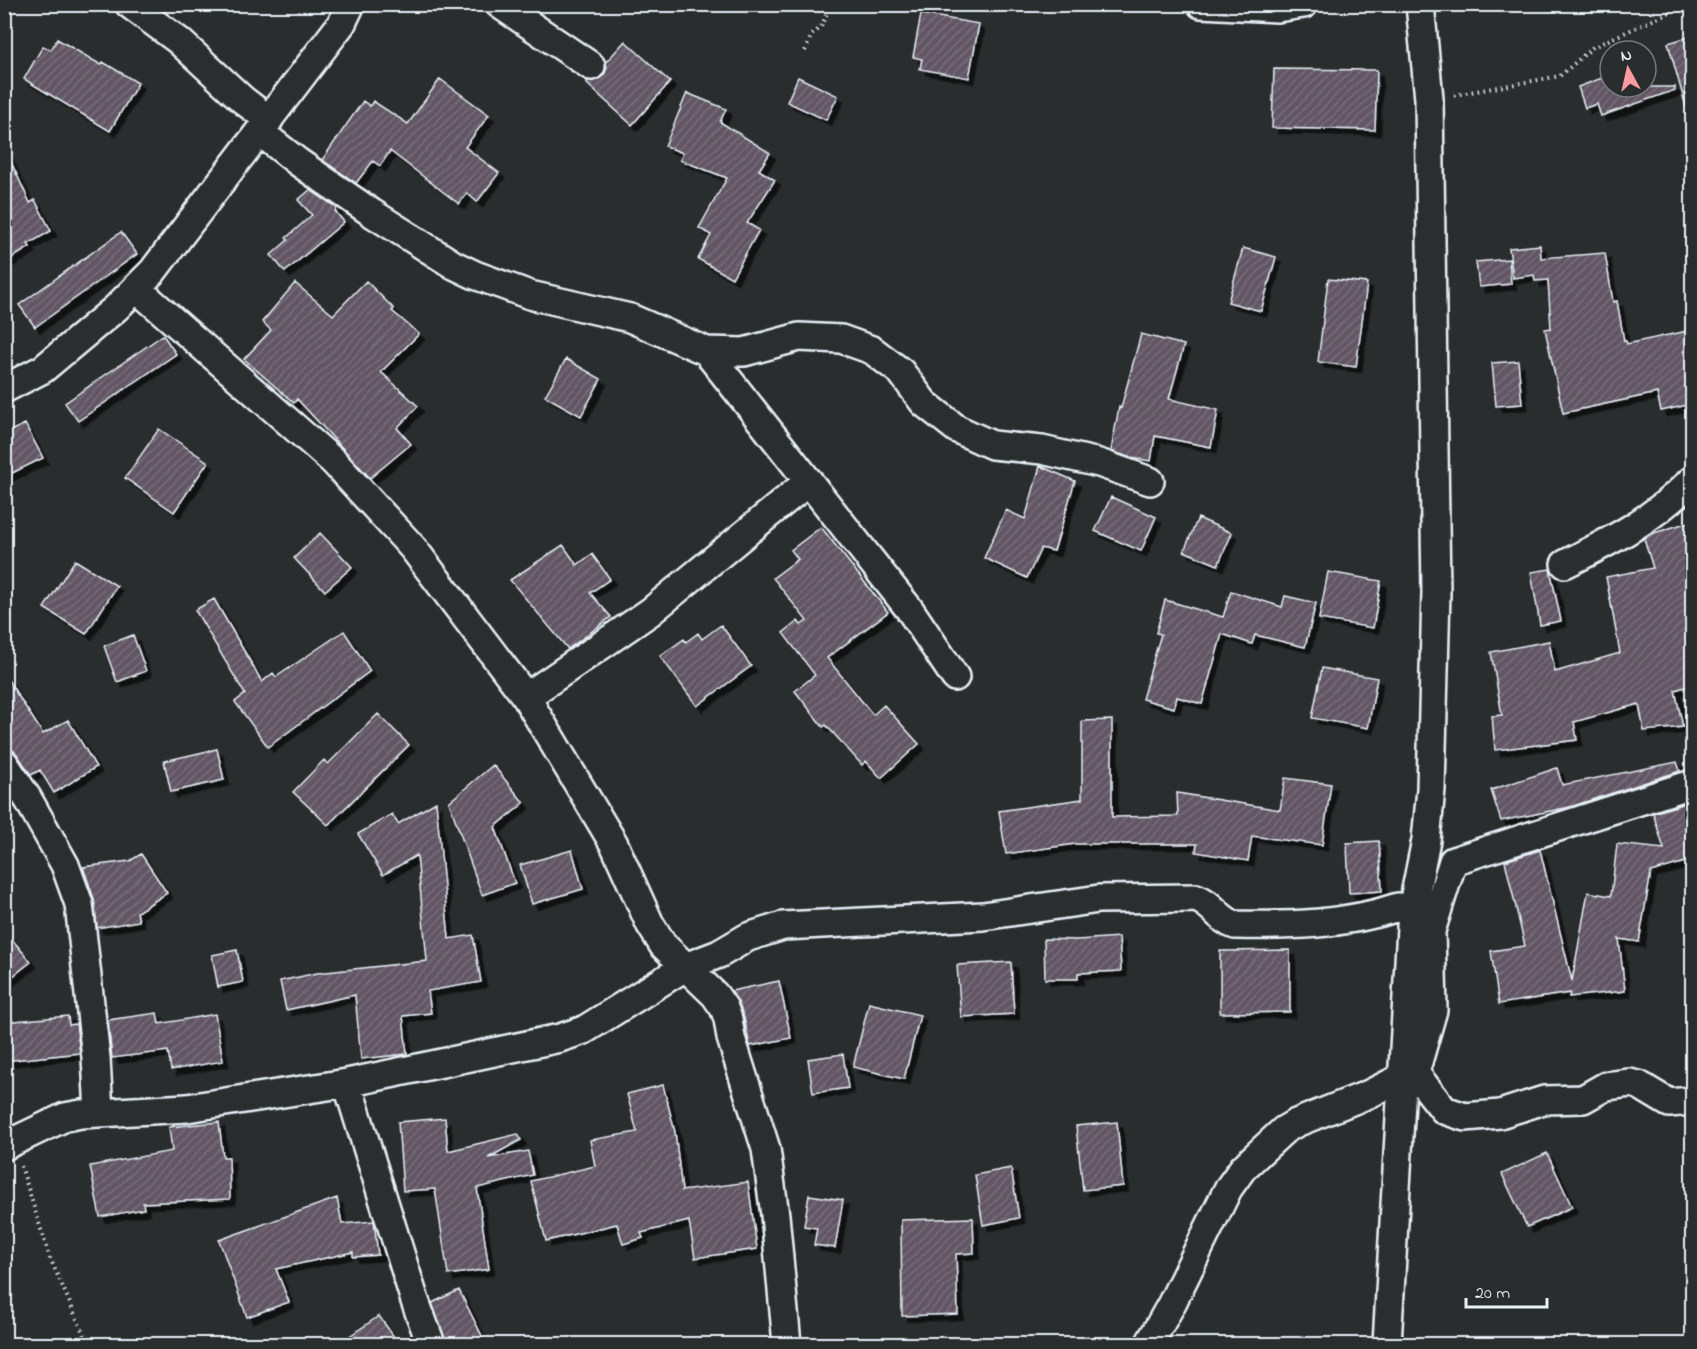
<svg xmlns="http://www.w3.org/2000/svg" width="1697" height="1349" font-family="'Indie Flower',sans-serif">
<style>
.building{fill:url(#building-hatch);stroke:#e8f1f8;stroke-width:1.5;filter:url(#shadow)}
.lines{fill:none;stroke-linecap:round;stroke-linejoin:round}
.street-casing{stroke:#e8f1f8;stroke-width:32}
.path{stroke:#e8f1f8;stroke-width:4;stroke-dasharray:1.5 4.5;stroke-linecap:butt}
.street{stroke:#2a2d2e;stroke-width:27}
</style>
<defs>
<pattern id="building-hatch" width="6" height="6" patternUnits="userSpaceOnUse" patternTransform="scale(1.5)"><rect width="6" height="6" fill="#625664"/><path d="M-1 1l2-2M0 6l6-6M5 7l2-2" fill="none" stroke="#786f7b"/></pattern>
<filter id="shadow"><feDropShadow dx="5.5" dy="5.5" stdDeviation="0" flood-color="#0009"/></filter>
</defs>
<rect width="100%" height="100%" fill="#2a2d2e"/>
<filter id="ink" filterUnits="userSpaceOnUse"><feTurbulence type="fractalNoise" baseFrequency=".0167" numOctaves="2"/><feDisplacementMap in="SourceGraphic" scale="12" xChannelSelector="R" yChannelSelector="G"/><feConvolveMatrix kernelMatrix="1 2 1 2 8 2 1 2 1" color-interpolation-filters="sRGB"/></filter>
<g filter="url(#ink)">
<path class="building" d="M 921,14 L 979,24 L 969,78 L 920,69 L 922,59 L 913,57 Z
M 1692,36 L 1692,106 L 1686,107 L 1668,43 Z
M 57,39 L 101,65 L 103,62 L 138,83 L 110,131 L 24,79 L 43,46 L 51,50 Z
M 625,41 L 670,82 L 632,125 L 586,83 L 588,81 L 597,80 L 604,75 L 607,68 L 606,62 Z
M 1274,69 L 1377,70 L 1375,130 L 1272,128 Z
M 1610,75 L 1610,87 L 1675,87 L 1675,90 L 1601,116 L 1597,104 L 1585,108 L 1578,87 Z
M 798,77 L 838,96 L 826,120 L 787,102 Z
M 440,79 L 489,115 L 465,147 L 499,173 L 477,202 L 467,193 L 459,204 L 390,151 L 380,166 L 373,161 L 356,183 L 322,160 L 363,101 L 370,106 L 373,101 L 408,124 Z
M 687,93 L 726,109 L 720,122 L 770,153 L 759,170 L 775,180 L 747,223 L 759,230 L 732,278 L 698,259 L 711,235 L 699,228 L 727,178 L 680,160 L 683,153 L 665,146 Z
M 4,147 L 30,203 L 35,200 L 51,231 L 28,244 L 30,247 L 4,263 Z
M 310,190 L 337,208 L 335,211 L 344,222 L 285,272 L 271,255 L 288,240 L 286,238 L 312,215 L 298,200 Z
M 121,232 L 137,254 L 35,327 L 19,305 Z
M 1540,245 L 1541,258 L 1605,253 L 1613,302 L 1617,301 L 1624,341 L 1626,341 L 1627,344 L 1692,330 L 1692,404 L 1661,411 L 1657,393 L 1563,413 L 1545,329 L 1551,328 L 1548,280 L 1535,281 L 1534,275 L 1513,278 L 1509,248 Z
M 1243,248 L 1276,257 L 1261,311 L 1228,302 Z
M 1509,259 L 1511,284 L 1479,287 L 1476,262 Z
M 1328,279 L 1367,283 L 1356,367 L 1318,362 Z
M 366,281 L 394,309 L 392,311 L 419,334 L 381,372 L 418,406 L 397,428 L 411,444 L 370,478 L 297,399 L 294,403 L 244,359 L 271,330 L 262,322 L 295,283 L 333,315 Z
M 1141,334 L 1184,345 L 1169,399 L 1218,410 L 1211,447 L 1155,436 L 1151,461 L 1131,458 L 1111,451 L 1119,407 L 1121,408 Z
M 163,335 L 176,354 L 78,421 L 65,403 Z
M 566,359 L 601,379 L 581,416 L 545,396 Z
M 1518,361 L 1522,404 L 1496,406 L 1492,363 Z
M 25,424 L 43,458 L 4,477 L 4,434 Z
M 159,429 L 208,462 L 174,512 L 125,478 Z
M 1040,466 L 1075,481 L 1054,551 L 1041,548 L 1027,578 L 984,558 L 1006,510 L 1025,519 Z
M 1111,497 L 1156,517 L 1141,551 L 1095,531 Z
M 1198,518 L 1232,533 L 1218,565 L 1184,551 Z
M 1692,521 L 1692,685 L 1675,690 L 1683,727 L 1644,731 L 1639,704 L 1574,722 L 1577,740 L 1495,750 L 1492,716 L 1502,715 L 1491,652 L 1549,641 L 1555,672 L 1620,653 L 1606,577 L 1653,568 L 1644,539 L 1651,534 Z
M 821,527 L 888,612 L 827,658 L 873,715 L 884,705 L 919,744 L 881,778 L 866,761 L 862,765 L 826,725 L 823,727 L 795,691 L 815,675 L 783,633 L 798,621 L 801,625 L 807,621 L 773,578 L 798,559 L 791,550 Z
M 320,533 L 352,567 L 325,591 L 294,558 Z
M 563,545 L 577,565 L 592,554 L 610,579 L 590,593 L 611,617 L 568,649 L 510,580 Z
M 75,560 L 117,586 L 86,634 L 44,608 Z
M 1550,569 L 1561,621 L 1540,625 L 1531,572 Z
M 1328,572 L 1381,581 L 1373,628 L 1319,619 Z
M 1231,591 L 1282,607 L 1285,596 L 1316,603 L 1305,647 L 1255,635 L 1252,644 L 1222,634 L 1202,704 L 1177,697 L 1174,708 L 1142,699 L 1161,634 L 1156,633 L 1165,600 L 1223,617 Z
M 214,599 L 262,682 L 273,673 L 276,677 L 344,631 L 370,671 L 268,747 L 235,702 L 245,694 L 195,610 Z
M 721,625 L 751,666 L 697,706 L 660,656 L 684,639 L 686,642 L 698,633 L 702,639 Z
M 133,635 L 146,671 L 117,682 L 104,646 Z
M 1322,668 L 1377,678 L 1368,728 L 1312,718 Z
M 4,674 L 43,734 L 68,720 L 96,767 L 54,793 L 40,770 L 31,775 L 17,754 L 11,749 L 4,748 Z
M 378,714 L 409,745 L 328,825 L 293,792 L 324,760 L 328,764 Z
M 1112,720 L 1112,817 L 1178,816 L 1177,793 L 1280,810 L 1285,778 L 1331,784 L 1322,845 L 1252,836 L 1248,861 L 1196,852 L 1197,844 L 1075,844 L 1006,854 L 999,811 L 1082,799 L 1082,721 Z
M 217,749 L 224,780 L 171,792 L 164,761 Z
M 1677,762 L 1680,771 L 1570,807 L 1501,821 L 1491,790 L 1557,768 L 1562,785 Z
M 493,765 L 524,803 L 495,827 L 515,883 L 482,895 L 449,802 Z
M 436,802 L 449,939 L 473,935 L 481,982 L 428,991 L 431,1013 L 403,1016 L 407,1054 L 361,1059 L 355,995 L 286,1010 L 280,981 L 317,973 L 427,961 L 417,855 L 383,875 L 358,834 L 392,814 L 398,824 Z
M 1689,802 L 1692,816 L 1692,860 L 1651,872 L 1639,942 L 1619,939 L 1625,991 L 1569,997 L 1570,993 L 1499,1004 L 1491,951 L 1525,946 L 1505,861 L 1540,850 L 1572,981 L 1588,892 L 1611,896 L 1617,844 L 1664,849 L 1653,813 Z
M 1379,841 L 1382,891 L 1349,893 L 1347,843 Z
M 572,850 L 583,889 L 532,904 L 520,865 Z
M 141,854 L 167,893 L 137,912 L 139,921 L 97,928 L 94,899 L 83,867 L 130,861 Z
M 4,930 L 31,962 L 4,983 Z
M 1119,937 L 1121,971 L 1078,973 L 1078,979 L 1045,979 L 1044,939 L 1077,940 Z
M 237,950 L 243,982 L 218,987 L 212,955 Z
M 1290,950 L 1290,1012 L 1220,1013 L 1220,951 Z
M 1011,962 L 1014,1014 L 961,1017 L 957,965 Z
M 779,981 L 791,1038 L 750,1046 L 743,1014 L 731,991 Z
M 869,1003 L 920,1015 L 904,1079 L 853,1067 Z
M 157,1013 L 159,1024 L 215,1014 L 223,1061 L 171,1070 L 168,1051 L 112,1058 L 108,1020 Z
M 68,1016 L 69,1025 L 76,1024 L 80,1053 L 4,1061 L 4,1022 Z
M 843,1054 L 848,1088 L 813,1093 L 808,1059 Z
M 663,1085 L 675,1132 L 682,1191 L 748,1182 L 757,1249 L 695,1258 L 689,1221 L 641,1233 L 643,1238 L 623,1244 L 617,1224 L 546,1241 L 531,1181 L 595,1166 L 590,1140 L 637,1132 L 627,1094 Z
M 445,1118 L 448,1151 L 518,1134 L 521,1140 L 488,1158 L 528,1151 L 533,1175 L 477,1188 L 489,1269 L 448,1275 L 435,1189 L 403,1191 L 398,1122 Z
M 219,1122 L 223,1157 L 229,1157 L 230,1199 L 143,1203 L 144,1209 L 100,1217 L 90,1166 L 172,1151 L 169,1127 Z
M 1117,1122 L 1123,1186 L 1083,1190 L 1076,1126 Z
M 1547,1153 L 1572,1207 L 1527,1227 L 1502,1174 Z
M 1011,1168 L 1019,1218 L 983,1225 L 975,1175 Z
M 809,1195 L 843,1200 L 835,1248 L 814,1245 L 817,1228 L 804,1226 Z
M 337,1198 L 342,1224 L 374,1221 L 378,1255 L 353,1257 L 353,1252 L 276,1269 L 289,1302 L 247,1317 L 219,1240 Z
M 973,1218 L 974,1253 L 956,1254 L 958,1314 L 902,1316 L 901,1220 Z
M 459,1290 L 486,1344 L 446,1344 L 432,1303 Z
M 379,1316 L 399,1344 L 338,1344 Z"/>
<g class="lines">
<defs>
<path id="street" d="M 129,4 L 179,41 L 243,100 L 269,120
M 499,4 L 591,66
M 1201,4 L 1277,8 L 1304,4
M 260,132 L 298,162 L 372,213 L 454,265 L 475,275 L 530,295 L 630,318 L 706,351 L 744,352 L 799,337 L 841,339 L 872,350 L 901,372 L 924,403 L 957,429 L 992,445 L 1042,450 L 1099,463 L 1150,481
M 136,288 L 333,461 L 413,548 L 526,697 L 614,844 L 650,924 L 663,945 L 715,995 L 724,1008 L 728,1019 L 731,1038 L 766,1149 L 775,1215 L 787,1344
M 706,351 L 910,610 L 955,677
M 4,389 L 43,369 L 116,308 L 153,271 L 342,23 L 351,4
M 1565,564 C 1615,539 1652,520 1692,480
M 526,697 L 650,612 L 809,481
M 4,763 L 28,799 L 65,865 L 79,904 L 96,1058 L 99,1113
M 1414,1072 L 1444,1110 L 1465,1117 L 1500,1114 L 1544,1100 L 1583,1099 L 1606,1086 L 1630,1083 L 1639,1085 L 1669,1103 L 1692,1101
M 1414,1076 L 1433,1010 L 1431,931 L 1453,861 L 1692,784
M 347,1083 L 415,1301 L 431,1344
M 4,1146 L 65,1117 L 81,1114 L 187,1108 L 347,1083 L 560,1038 L 584,1030 L 685,967 L 719,954 L 748,937 L 783,926 L 983,916 L 1099,899 L 1196,898 C 1212,903 1219,920 1235,925 C 1290,926 1345,925 1398,907
M 1149,1344 L 1171,1305 L 1228,1189 L 1243,1168 L 1284,1130 L 1296,1123 L 1369,1094 L 1403,1077
M 1387,1344 L 1412,910 L 1426,840 L 1431,789 L 1436,592 L 1429,99 L 1420,4"/>
</defs>
<use href="#street" class="street-casing"/>
<path class="path" d="M 805,51 L 811,36 L 821,27 L 831,4
M 1454,95 L 1560,76 L 1593,47 L 1688,4
M 21,1166 L 50,1258 L 88,1344"/>
<use href="#street" class="street"/>
</g>
</g>
<rect width="1697" height="1349" fill="none" stroke="#2a2d2e" stroke-width="24"/>
<rect x="12" y="12" width="1673" height="1325" fill="none" stroke="#e8f1f8" stroke-width="2" filter="url(#ink)"/>
<g transform="translate(1628 69) rotate(352)"><circle r="28" fill="#2a2d2e" stroke="#767b7f" stroke-width="1.5"/>
<path d="M0-4.5L10 22L0 15L-10 22Z" fill="#ff9aa2"/>
<text y="-9" font-size="16" font-weight="bold" text-anchor="middle" fill="#e8f1f8">N</text>
</g>
<path d="M1466 1298v9h81v-9" fill="none" stroke="#e8f1f8" stroke-width="3"/>
<text x="1475" y="1298" font-size="18" fill="#e8f1f8" stroke="#2a2d2e" stroke-width="4.5" paint-order="stroke">20 m</text>
</svg>
